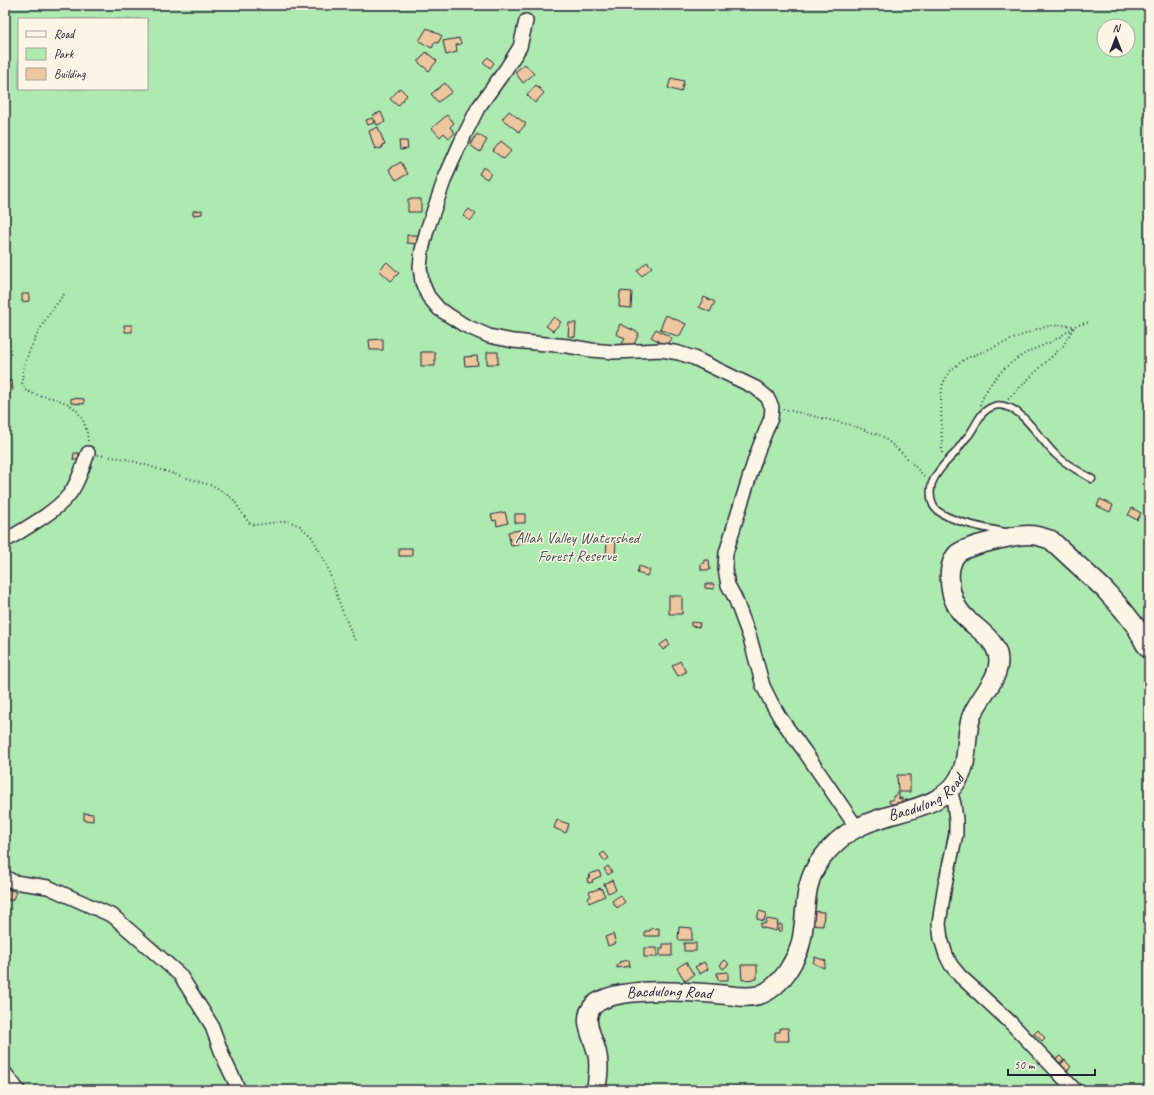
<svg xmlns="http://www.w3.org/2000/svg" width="1154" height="1095" font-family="Caveat,sans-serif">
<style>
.green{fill:#adeab0;stroke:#688676;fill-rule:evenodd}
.building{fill:#edc79d;stroke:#22223b}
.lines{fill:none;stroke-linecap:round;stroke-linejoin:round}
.lane-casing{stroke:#22223b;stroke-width:9}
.street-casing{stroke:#22223b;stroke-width:16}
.secondary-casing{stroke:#22223b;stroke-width:21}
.path{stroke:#22223b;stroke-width:2;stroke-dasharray:1 3;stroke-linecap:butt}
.lane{stroke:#fcf5e5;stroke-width:6}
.street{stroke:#fcf5e5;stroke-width:13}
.secondary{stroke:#fcf5e5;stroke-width:18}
.labels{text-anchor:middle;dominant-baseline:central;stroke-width:3;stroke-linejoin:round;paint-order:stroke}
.park-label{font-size:16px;fill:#455458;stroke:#fcf5e5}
.street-label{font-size:16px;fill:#22223b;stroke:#fcf5e5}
</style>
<rect width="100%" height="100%" fill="#f8e7cf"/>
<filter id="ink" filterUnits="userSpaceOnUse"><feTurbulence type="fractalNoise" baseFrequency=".025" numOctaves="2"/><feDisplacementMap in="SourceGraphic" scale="8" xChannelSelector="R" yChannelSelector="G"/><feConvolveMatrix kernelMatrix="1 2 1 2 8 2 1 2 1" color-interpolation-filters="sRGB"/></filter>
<g filter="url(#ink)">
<path class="green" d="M 5,5 L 1149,5 L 1149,1090 L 5,1090 ZM 19,19 L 147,19 L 147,89 L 19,89 ZM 1104,26 L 1128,26 L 1128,50 L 1104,50 Z"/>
<path class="building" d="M 427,28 L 442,36 L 438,43 L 435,42 L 432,48 L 419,41 Z
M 459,38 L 461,44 L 456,45 L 457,52 L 446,55 L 443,41 Z
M 426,52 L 437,61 L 429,71 L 418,62 Z
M 488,57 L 494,63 L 490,68 L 483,62 Z
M 525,64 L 534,74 L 523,83 L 515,72 Z
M 671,78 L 684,81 L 681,92 L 668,88 Z
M 445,83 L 452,92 L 438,102 L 431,94 Z
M 536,85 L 544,93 L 535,103 L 527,95 Z
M 400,88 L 407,95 L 398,106 L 390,99 Z
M 509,111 L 526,124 L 519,132 L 502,119 Z
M 381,112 L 385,122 L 377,125 L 373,115 Z
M 447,115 L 454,123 L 450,127 L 455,133 L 449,138 L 444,133 L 440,137 L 432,128 Z
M 372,118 L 374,123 L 368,125 L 366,120 Z
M 378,127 L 385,145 L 381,146 L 382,148 L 379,149 L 378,148 L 375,149 L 369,131 Z
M 477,134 L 487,140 L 480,152 L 470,145 Z
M 399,141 L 407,141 L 408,149 L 400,150 Z
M 501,141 L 512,150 L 504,159 L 493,151 Z
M 401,162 L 408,174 L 396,180 L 389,169 Z
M 483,167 L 491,173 L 487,179 L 479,174 Z
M 408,199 L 421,199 L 421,212 L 408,212 Z
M 469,209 L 476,214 L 470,221 L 463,216 Z
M 202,210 L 202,214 L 193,215 L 193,211 Z
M 407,235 L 420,235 L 419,244 L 407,243 Z
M 387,262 L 399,273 L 391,281 L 379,270 Z
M 647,262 L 652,267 L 642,276 L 637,271 Z
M 620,291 L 632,292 L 631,308 L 619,307 Z
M 22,294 L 29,294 L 29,301 L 22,302 Z
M 704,297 L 715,302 L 710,312 L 699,307 Z
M 666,315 L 686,324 L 679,337 L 660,329 Z
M 554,317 L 561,322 L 553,331 L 546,326 Z
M 569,323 L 576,323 L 575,337 L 568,336 Z
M 620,324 L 639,333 L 632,349 L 622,344 L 625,338 L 616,334 Z
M 124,325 L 132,325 L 132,332 L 125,332 Z
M 656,329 L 672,338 L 667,346 L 651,337 Z
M 383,339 L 383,350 L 370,350 L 369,340 Z
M 421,352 L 435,352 L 435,366 L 421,366 Z
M 487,352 L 498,352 L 498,364 L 487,364 Z
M 477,356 L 478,365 L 465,366 L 464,357 Z
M 12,381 L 13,390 L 10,390 L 10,394 L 5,395 L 5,382 Z
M 71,398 L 84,399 L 84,404 L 71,403 Z
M 74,453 L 79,453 L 79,460 L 73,460 Z
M 1100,499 L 1113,505 L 1110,512 L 1097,506 Z
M 1132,508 L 1141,513 L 1137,520 L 1128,515 Z
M 505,512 L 508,523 L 497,526 L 496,520 L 493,521 L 491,515 Z
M 515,514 L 525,514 L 525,523 L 515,523 Z
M 520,530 L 523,544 L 511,546 L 508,532 Z
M 607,541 L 616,542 L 615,557 L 606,556 Z
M 399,548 L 412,548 L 412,556 L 399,556 Z
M 704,560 L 709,560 L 710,570 L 701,570 L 701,563 L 704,563 Z
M 639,566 L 650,570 L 647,576 L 637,573 Z
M 705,584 L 714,584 L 714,589 L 705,588 Z
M 669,596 L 682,596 L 682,614 L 669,614 Z
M 691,622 L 700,623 L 699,627 L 691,626 Z
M 667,640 L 670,645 L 663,650 L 660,645 Z
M 680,661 L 686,672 L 678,676 L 672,666 Z
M 897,775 L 910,775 L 910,792 L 898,792 Z
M 896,793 L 899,793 L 899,799 L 902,798 L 902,804 L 890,804 L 889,800 L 893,800 L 893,796 L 896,796 Z
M 84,813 L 93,814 L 93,821 L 84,820 Z
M 557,820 L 569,824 L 566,833 L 554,828 Z
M 604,852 L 609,858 L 605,861 L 600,855 Z
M 608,866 L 612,872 L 608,875 L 604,869 Z
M 599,871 L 601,876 L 592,880 L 593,882 L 588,883 L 587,878 L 590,877 L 589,874 Z
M 612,880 L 616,890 L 608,893 L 604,884 Z
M 5,888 L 16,892 L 12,901 L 5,898 Z
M 601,888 L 605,896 L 589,903 L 588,898 L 591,896 L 589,892 Z
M 620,895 L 625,902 L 617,908 L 612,901 Z
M 759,911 L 766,913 L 764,921 L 757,919 Z
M 808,911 L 824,912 L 823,926 L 807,925 Z
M 767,919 L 778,921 L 776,931 L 760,927 L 761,923 L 765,924 Z
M 779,924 L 782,925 L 782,931 L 778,931 Z
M 679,927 L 692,928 L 692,940 L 678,940 Z
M 659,928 L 659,936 L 645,936 L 645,931 L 650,931 L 650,929 Z
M 613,934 L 616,943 L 608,946 L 605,937 Z
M 684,943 L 696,943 L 696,951 L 684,951 Z
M 663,944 L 672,944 L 672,956 L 660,956 L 660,948 L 663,948 Z
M 644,948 L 657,948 L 657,957 L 644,957 Z
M 815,957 L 826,961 L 824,968 L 813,963 Z
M 629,960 L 630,966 L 617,968 L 617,965 L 619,964 L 619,962 Z
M 725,960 L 729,964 L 723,969 L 720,965 Z
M 686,962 L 694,975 L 685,981 L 677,968 Z
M 704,962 L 708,969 L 700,974 L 695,967 Z
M 741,965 L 757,965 L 757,979 L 742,980 Z
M 728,972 L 728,980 L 718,980 L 717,973 Z
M 780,1028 L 788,1028 L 789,1041 L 775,1041 L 775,1032 L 780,1032 Z
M 1038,1030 L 1045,1038 L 1042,1041 L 1034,1034 Z
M 1060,1056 L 1064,1060 L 1060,1063 L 1056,1059 Z
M 1065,1060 L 1071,1067 L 1066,1072 L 1060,1065 Z"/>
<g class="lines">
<defs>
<path id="lane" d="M 1005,532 C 989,529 939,520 933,505 C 930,499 930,489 932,483 C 937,471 947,461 956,452 C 960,446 964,440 969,435 C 974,428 977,421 982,414 C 984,412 989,408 992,407 C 996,405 1002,405 1007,407 C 1023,410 1043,443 1056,455 C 1067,465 1080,472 1092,479"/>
<path id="street" d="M 526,21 L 520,47 L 506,69 L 478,108 L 460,144 L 445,178 L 427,230 L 422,250 L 420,267 L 422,282 L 428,296 L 439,309 L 464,325 L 489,336 L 513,341 L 568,346 L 591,350 L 614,352 L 662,350 L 679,353 L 694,358 L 756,388 L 767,397 L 772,407 L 771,418 L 757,453 L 735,523 L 726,553 L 725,569 L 728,585 L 735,598 L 750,638 L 763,686 L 771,702 L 781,719 L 805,752 L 857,828
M 5,541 C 24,529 54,513 68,496 C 77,486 83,466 88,453
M 950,790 L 954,804 L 956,820 L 956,834 L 944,890 L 939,924 L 941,939 L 946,955 L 951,965 L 960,976 L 1010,1022 L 1075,1090
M 5,877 L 14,882 L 48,887 L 113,916 L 180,975 L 211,1024 L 224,1059 L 239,1090
M 5,1073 L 18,1090"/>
<g id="secondary">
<path id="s1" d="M 596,1090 C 598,1078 600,1065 597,1053 C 594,1038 580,1019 594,1005 C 616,985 689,992 717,994 C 731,995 746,999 759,995 C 771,991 780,982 787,972 C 793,962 799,953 801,942 C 808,911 801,885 822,858 C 830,847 844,834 857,828 C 888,810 940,812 959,778 C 970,759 964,735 972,715 C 980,696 1002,677 998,656 C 995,639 977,629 966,618 C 956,609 950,594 950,580 C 949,572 951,560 957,554 C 965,546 1015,535 1028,535 C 1036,535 1043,537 1051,540 L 1104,589 L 1123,610 L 1137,628 L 1145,644 L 1149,649"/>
</g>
</defs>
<use href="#lane" class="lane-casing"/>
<use href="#street" class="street-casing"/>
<use href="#secondary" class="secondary-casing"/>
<path class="path" d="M 64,294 L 47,317 L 36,337 L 29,352 L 23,369 L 22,383 L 25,390 C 37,397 51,396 64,402 C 80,408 87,425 88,441
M 1008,399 L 1045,363 L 1063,346 L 1074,327
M 980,405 C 988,381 1008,362 1030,351 C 1038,347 1048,344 1056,339 C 1062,336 1068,331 1074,327
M 783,409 L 809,415 L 851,425 L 882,436 L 902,453 L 926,478
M 942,453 L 941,396 L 943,383 L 951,370 L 965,359 L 1042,327 L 1060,325 L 1074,326 L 1090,322
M 98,455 L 126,459 L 216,487 L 233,499 L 248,522 L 254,525 L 288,521 L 300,526 L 312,537 L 327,566 L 342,610 L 356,643"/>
<use href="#lane" class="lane"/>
<use href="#street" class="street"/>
<use href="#secondary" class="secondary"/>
</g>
</g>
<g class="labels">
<g class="park-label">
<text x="577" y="538">Allah Valley Watershed<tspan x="577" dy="18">Forest Reserve</tspan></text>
</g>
<g class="street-label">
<text stroke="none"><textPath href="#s1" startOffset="537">Bacdulong Road</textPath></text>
<text stroke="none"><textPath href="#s1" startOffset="166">Bacdulong Road</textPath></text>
</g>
</g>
<rect width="1154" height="1095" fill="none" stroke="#fcf5e5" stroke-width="20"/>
<rect x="10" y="10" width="1134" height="1075" fill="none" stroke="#22223b" stroke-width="1.5" filter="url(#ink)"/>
<rect x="18" y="18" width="130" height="72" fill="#fcf5e5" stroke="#a5a1a1"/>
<rect x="26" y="31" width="20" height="6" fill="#fcf5e5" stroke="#a5a1a1"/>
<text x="54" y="38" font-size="12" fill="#22223b">Road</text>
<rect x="26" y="48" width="20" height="12" fill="#adeab0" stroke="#a5a1a1"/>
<text x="54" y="58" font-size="12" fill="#22223b">Park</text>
<rect x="26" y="68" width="20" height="12" fill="#edc79d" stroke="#a5a1a1"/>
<text x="54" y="78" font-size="12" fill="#22223b">Building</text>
<g transform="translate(1116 38)"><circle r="19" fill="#fcf5e5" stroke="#a5a1a1"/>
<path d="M0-3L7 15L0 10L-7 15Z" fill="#22223b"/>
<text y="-6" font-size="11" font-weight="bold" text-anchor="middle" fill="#22223b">N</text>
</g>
<path d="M1008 1069v6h87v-6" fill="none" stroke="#22223b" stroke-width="2"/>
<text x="1014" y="1069" font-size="12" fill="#22223b" stroke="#fcf5e5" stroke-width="3" paint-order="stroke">50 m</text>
</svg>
